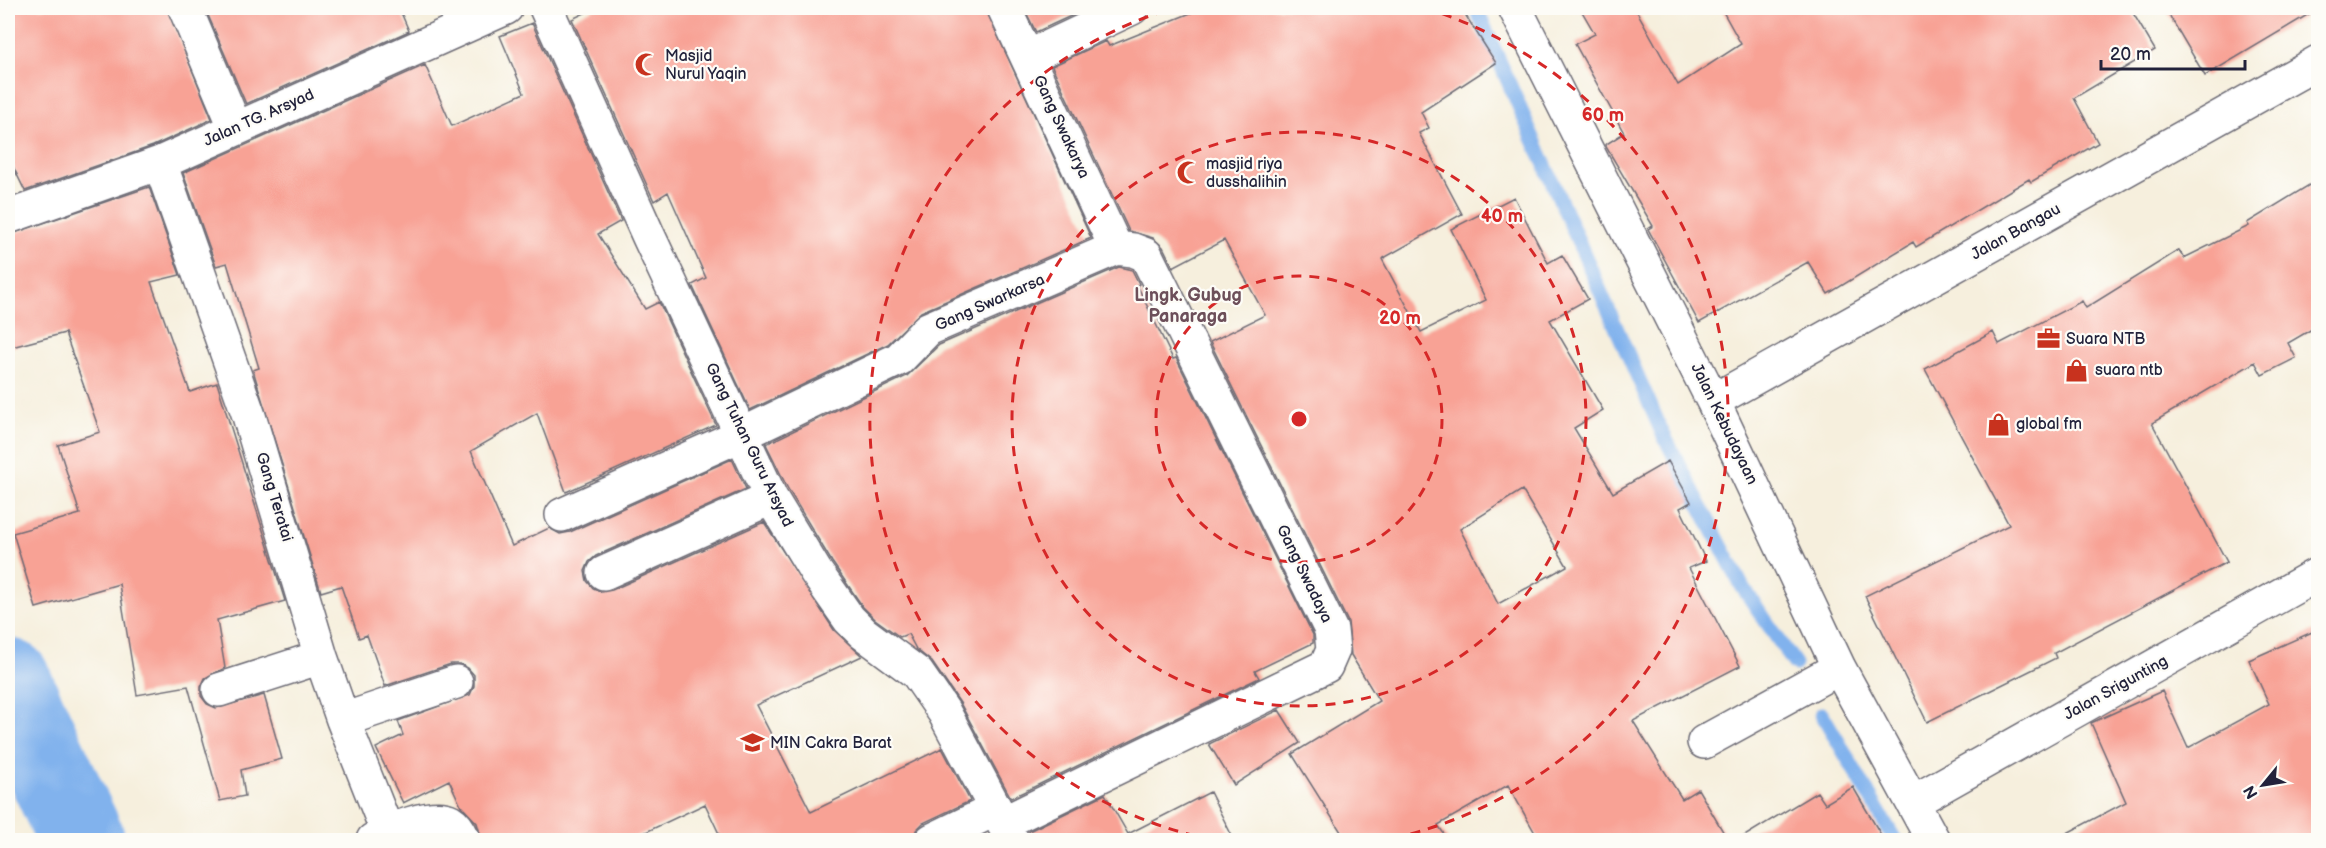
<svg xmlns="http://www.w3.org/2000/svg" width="2326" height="848" font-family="'Balsamiq Sans',sans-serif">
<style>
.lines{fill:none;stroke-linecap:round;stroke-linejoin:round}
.stream{stroke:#81b2ed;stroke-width:15}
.river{stroke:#81b2ed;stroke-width:86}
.building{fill:#f8a295;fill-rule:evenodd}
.street-casing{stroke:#6c6a74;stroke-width:36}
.street{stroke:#fff;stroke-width:33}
.ring{fill:none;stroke:#d62828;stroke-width:3;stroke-dasharray:10 8}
.labels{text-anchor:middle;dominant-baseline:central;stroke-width:4.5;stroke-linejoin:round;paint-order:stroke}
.poi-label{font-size:16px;fill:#22223b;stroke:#fdfcf7;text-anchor:start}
.street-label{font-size:16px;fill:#22223b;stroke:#fdfcf7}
.neighbourhood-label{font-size:18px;font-weight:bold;fill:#6d4f5a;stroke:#fdfcf7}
.centre{fill:#d62828;stroke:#fdfcf7;stroke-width:3}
.ring-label{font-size:18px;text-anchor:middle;font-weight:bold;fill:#d62828;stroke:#fdfcf7;stroke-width:4.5;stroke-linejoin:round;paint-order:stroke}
</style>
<rect width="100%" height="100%" fill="#fdfcf7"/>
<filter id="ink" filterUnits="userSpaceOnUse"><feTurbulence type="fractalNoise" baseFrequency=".0167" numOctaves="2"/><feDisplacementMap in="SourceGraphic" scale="12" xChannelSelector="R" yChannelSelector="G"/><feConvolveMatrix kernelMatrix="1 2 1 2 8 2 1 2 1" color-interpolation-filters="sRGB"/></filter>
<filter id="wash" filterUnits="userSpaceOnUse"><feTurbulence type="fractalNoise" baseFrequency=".008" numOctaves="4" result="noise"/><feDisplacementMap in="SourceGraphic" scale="24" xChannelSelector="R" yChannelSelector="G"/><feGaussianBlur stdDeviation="1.35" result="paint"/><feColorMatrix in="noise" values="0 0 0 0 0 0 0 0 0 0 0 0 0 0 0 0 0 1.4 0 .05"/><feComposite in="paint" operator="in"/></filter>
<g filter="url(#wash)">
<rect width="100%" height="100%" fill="#f6efdd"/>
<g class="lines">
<path class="stream" d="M 1476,8 L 1662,432 L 1742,586 L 1795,664
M 1822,714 L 1895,840"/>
<path class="river" d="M 8,681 L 82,840"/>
</g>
<g id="blocks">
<path class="building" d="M 8,8 L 167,8 L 212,119 L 153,146 L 25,191 L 8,156 Z
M 205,8 L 399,8 L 409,31 L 246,104 Z
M 595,8 L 985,8 L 1091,238 L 921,312 L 888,344 L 750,410 L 692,285 L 706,278 L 668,192 L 654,201 L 572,19 Z
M 1024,8 L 1085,8 L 1086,9 L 1036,32 Z
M 1203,8 L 1461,8 L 1496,63 L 1421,112 L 1429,128 L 1419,133 L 1462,214 L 1382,259 L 1421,332 L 1486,300 L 1451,229 L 1514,197 L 1548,263 L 1562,255 L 1588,299 L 1550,320 L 1603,410 L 1574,428 L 1613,493 L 1668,461 L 1691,502 L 1680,508 L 1706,561 L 1689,568 L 1740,666 L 1633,721 L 1682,799 L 1698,789 L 1728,840 L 1539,840 L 1508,785 L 1438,825 L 1448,840 L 1346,840 L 1292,754 L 1379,701 L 1351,655 L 1348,622 L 1210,342 L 1265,315 L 1224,240 L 1173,267 L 1163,247 L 1153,238 L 1129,231 L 1052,66 L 1106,41 L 1109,46 ZM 1522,490 L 1567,566 L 1498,604 L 1460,529 Z
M 1580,8 L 1635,8 L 1678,85 L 1741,44 L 1721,8 L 2130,8 L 2155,50 L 2074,98 L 2098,143 L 2031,182 L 2029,179 L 1916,247 L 1913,242 L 1828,294 L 1808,262 L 1699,323 L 1648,229 L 1653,226 L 1605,145 L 1624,133 L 1575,44 L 1595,34 Z
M 2165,8 L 2319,8 L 2205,76 Z
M 532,23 L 621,221 L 598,234 L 645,309 L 659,302 L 716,425 L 566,492 L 537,413 L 471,451 L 512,546 L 549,528 L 560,534 L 570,532 L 732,459 L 746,489 L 596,556 L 589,562 L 585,571 L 587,581 L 593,588 L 602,592 L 612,590 L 764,522 L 834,630 L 862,656 L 756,705 L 811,812 L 942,748 L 970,801 L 923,823 L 916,830 L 914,840 L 722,840 L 705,804 L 629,840 L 482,840 L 477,823 L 461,806 L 449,780 L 403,803 L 376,748 L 403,735 L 398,721 L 470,695 L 474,686 L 474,675 L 468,668 L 460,664 L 451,664 L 385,686 L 367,635 L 359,638 L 341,586 L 321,592 L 253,370 L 259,368 L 227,263 L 216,266 L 183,173 L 425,65 L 452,126 L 524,93 L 500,36 Z
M 2319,179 L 2319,325 L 2288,343 L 2296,358 L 2262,375 L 2255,362 L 2152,423 L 2227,562 L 2054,653 L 2056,658 L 1927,722 L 1865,596 L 2009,525 L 1925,369 L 1993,332 L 1999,344 L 2082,301 L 2086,308 L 2179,250 L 2184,258 L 2249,226 L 2247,223 Z
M 149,187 L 180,275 L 151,282 L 190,392 L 217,383 L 285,601 L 217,620 L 225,668 L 205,678 L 201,687 L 201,696 L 207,704 L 216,708 L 264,695 L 282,759 L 241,770 L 245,796 L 220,801 L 188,686 L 137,695 L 119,584 L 36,608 L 13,533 L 80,514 L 58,445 L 100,432 L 65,333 L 8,348 L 8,235 Z
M 1119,267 L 1132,270 L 1139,284 L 1137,285 L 1173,359 L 1176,358 L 1313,635 L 1313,643 L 1255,671 L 1259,678 L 1011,798 L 960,703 L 932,662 L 916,649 L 908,634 L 900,637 L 875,619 L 863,607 L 832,562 L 788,489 L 766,444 L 907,376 L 939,345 Z
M 2319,629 L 2319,840 L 2054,840 L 2126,802 L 2091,723 L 2162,691 L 2188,748 L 2269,704 L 2249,660 Z
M 1279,710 L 1300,743 L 1234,785 L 1209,744 Z
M 1853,787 L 1884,840 L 1738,840 L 1817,792 L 1825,804 Z
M 1210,792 L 1234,840 L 1031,840 L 1029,831 L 1105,794 L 1128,834 Z"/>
</g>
</g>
<g filter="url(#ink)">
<use href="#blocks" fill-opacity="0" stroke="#6c6a74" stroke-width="1.5"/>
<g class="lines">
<defs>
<path id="street" d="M 185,8 L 236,129
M 546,8 L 649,237 L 771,498 L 816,572 L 849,619 L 863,633 L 917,673 L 944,712 L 1012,840
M 1004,8 L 1116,248
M 1515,8 L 1713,401 L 1839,668 L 1933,840
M 1028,57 L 1132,8
M 160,163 L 249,416 L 321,657 L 343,720 L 387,831
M 8,217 L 160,163 L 506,8
M 1713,401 L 2318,62
M 562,515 L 743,434 L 899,359 L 928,329 L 1116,248 L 1133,250 L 1146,255 L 1331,630 L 1333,650 L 1326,666 L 1003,823
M 604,573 L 771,498
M 219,690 L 321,657
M 343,720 L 456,682
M 1704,742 L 1839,668
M 1913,802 L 2318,574
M 373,840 C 387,830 434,812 450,821 C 457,825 461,833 464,840
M 932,840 L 994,810"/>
</defs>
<use href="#street" class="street-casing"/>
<use href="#street" class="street"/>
</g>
</g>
<g class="ring">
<circle cx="1299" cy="419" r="143"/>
<circle cx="1299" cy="419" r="287"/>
<path d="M1213 840A430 430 0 0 1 1173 8M1425 8A430 430 0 0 1 1385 840"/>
</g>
<defs>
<symbol id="mosque-bare" viewBox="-9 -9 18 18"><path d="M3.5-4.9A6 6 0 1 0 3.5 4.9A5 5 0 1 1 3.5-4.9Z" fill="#c8321e" stroke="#fdfcf7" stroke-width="2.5" paint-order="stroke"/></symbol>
<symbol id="office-bare" viewBox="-9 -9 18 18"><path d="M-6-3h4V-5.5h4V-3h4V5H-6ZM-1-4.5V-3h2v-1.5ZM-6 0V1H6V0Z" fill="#c8321e" stroke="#fdfcf7" stroke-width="2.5" paint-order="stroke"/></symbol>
<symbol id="shop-bare" viewBox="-9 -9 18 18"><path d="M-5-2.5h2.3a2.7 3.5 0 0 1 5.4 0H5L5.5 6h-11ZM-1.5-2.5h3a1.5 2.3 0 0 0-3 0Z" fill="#c8321e" stroke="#fdfcf7" stroke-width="2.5" paint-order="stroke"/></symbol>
<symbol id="school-bare" viewBox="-9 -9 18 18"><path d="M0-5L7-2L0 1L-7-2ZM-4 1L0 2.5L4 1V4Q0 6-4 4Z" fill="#c8321e" stroke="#fdfcf7" stroke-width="2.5" paint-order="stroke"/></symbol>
</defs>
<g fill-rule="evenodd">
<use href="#mosque-bare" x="630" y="48" width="33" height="33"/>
<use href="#mosque-bare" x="1172" y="156" width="33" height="33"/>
<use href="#office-bare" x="2032" y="322" width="33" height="33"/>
<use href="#shop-bare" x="2060" y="354" width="33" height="33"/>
<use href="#shop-bare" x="1982" y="408" width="33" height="33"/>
<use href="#school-bare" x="736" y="726" width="33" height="33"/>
</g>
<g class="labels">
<g class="poi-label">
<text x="665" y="56">Masjid<tspan x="665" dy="18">Nurul Yaqin</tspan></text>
<text x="1206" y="164">masjid riya<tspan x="1206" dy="18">dusshalihin</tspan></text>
<text x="2066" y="339">Suara NTB</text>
<text x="2095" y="370">suara ntb</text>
<text x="2016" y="424">global fm</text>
<text x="770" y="743">MIN Cakra Barat</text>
</g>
<g class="street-label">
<text transform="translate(259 118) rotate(-24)">Jalan TG. Arsyad</text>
<text transform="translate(1061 127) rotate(65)">Gang Swakarya</text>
<text transform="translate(2016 232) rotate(-29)">Jalan Bangau</text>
<text transform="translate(990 303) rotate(-24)">Gang Swarkarsa</text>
<text transform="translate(1724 424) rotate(64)">Jalan Kebudayaan</text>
<text transform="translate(749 445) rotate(64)">Gang Tuhan Guru Arsyad</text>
<text transform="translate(274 497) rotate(73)">Gang Teratai</text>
<text transform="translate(1304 574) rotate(64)">Gang Swadaya</text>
<text transform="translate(2116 688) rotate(-29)">Jalan Srigunting</text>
</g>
<g class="neighbourhood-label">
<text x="1188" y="295">Lingk. Gubug<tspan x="1188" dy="21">Panaraga</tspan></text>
</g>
</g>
<circle cx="1299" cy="419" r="9" class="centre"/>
<g class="ring-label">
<text x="1603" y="121">60 m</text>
<text x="1502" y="222">40 m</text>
<text x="1400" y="324">20 m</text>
</g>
<rect width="2326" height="848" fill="none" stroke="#fdfcf7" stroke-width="30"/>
<g transform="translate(2263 785) rotate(240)" stroke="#fdfcf7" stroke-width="4.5" paint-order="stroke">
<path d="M0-4.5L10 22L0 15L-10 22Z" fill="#22223b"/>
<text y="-9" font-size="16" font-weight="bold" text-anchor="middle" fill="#22223b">N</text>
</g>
<path d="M2101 60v9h144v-9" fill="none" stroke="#22223b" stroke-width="3"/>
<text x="2110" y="60" font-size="18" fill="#22223b" stroke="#fdfcf7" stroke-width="4.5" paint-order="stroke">20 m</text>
</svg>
